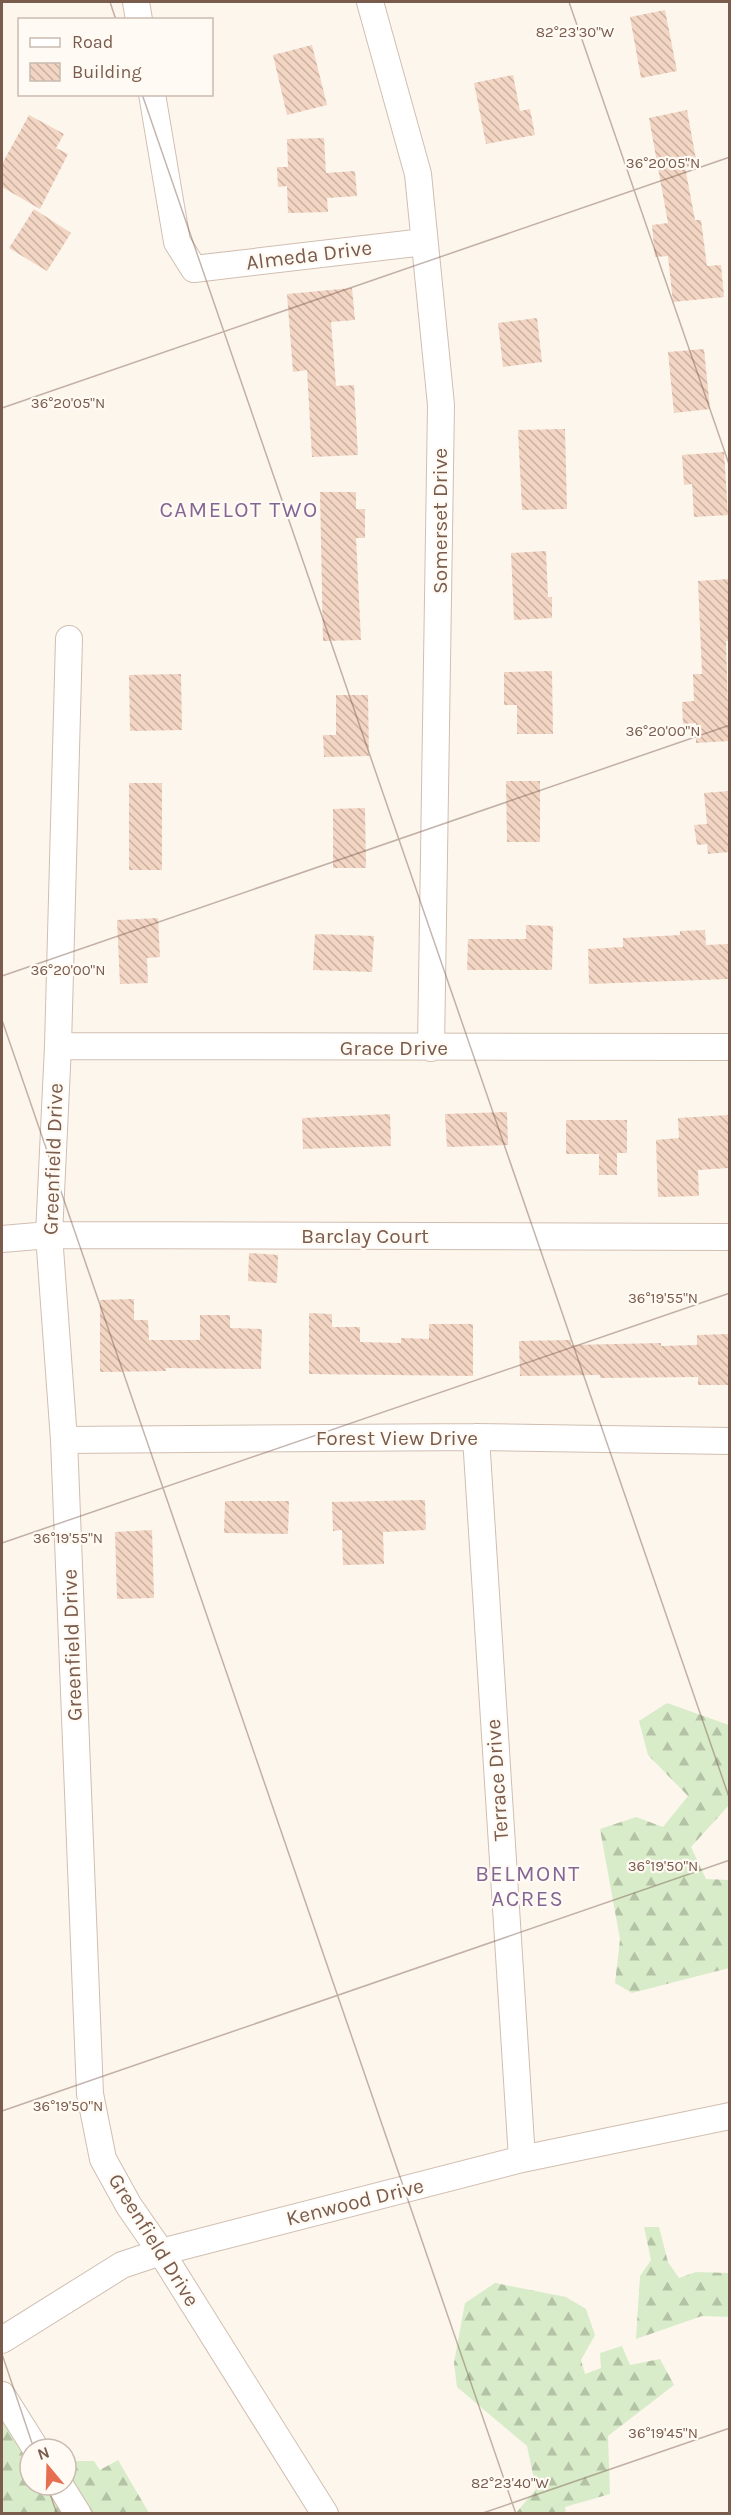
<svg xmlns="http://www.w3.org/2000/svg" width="731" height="2515" font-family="Karla,sans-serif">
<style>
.forest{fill:url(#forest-firs)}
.building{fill:url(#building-back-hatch)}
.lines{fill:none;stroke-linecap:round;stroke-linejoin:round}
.minor-casing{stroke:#d1beb0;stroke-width:28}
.minor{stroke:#fff;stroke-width:26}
.ticks{fill:none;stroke:#7a5c4d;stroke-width:1.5;stroke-opacity:0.45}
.labels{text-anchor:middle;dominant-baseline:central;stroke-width:4.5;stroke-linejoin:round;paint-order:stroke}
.street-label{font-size:21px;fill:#7a5c4d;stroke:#fffaf3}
.neighbourhood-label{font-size:22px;letter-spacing:1.5px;fill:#846695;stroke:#fffaf3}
.ticks-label{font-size:15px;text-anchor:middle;fill:#7a5c4d;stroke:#fffaf3;stroke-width:4.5;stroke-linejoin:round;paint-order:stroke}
</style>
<defs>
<pattern id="forest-firs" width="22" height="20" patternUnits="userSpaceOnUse" patternTransform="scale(1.5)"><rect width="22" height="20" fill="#d8ecc9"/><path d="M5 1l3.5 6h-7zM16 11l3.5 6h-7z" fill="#b4c2a5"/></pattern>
<pattern id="building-back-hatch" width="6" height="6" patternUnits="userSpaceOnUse" patternTransform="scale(1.5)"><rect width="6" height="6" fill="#f3d5c3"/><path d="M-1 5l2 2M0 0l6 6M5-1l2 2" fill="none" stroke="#cab0a1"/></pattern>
</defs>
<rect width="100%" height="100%" fill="#fdf6ec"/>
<path class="forest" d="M 667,1703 L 729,1725 L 729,1805 L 691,1847 L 706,1879 L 729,1880 L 729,1968 L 632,1993 L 615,1983 L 620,1939 L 600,1829 L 636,1817 L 663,1827 L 688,1796 L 648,1755 L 639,1721 Z
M 644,2227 L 659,2227 L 668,2262 L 679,2278 L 696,2272 L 729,2273 L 729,2317 L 702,2316 L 636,2339 L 640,2276 L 651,2260 Z
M 495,2283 L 566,2297 L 586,2309 L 595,2335 L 581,2360 L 585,2374 L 601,2368 L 600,2353 L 622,2346 L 630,2365 L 660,2359 L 674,2385 L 608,2436 L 610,2494 L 565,2507 L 566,2513 L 516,2513 L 536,2489 L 527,2446 L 457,2387 L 454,2363 L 465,2303 Z
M 2,2416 L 30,2462 L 30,2485 L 45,2485 L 63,2513 L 2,2513 Z
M 118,2460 L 149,2513 L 93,2513 L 66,2469 L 66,2461 L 94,2461 L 100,2470 Z"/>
<path class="building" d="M 665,10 L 677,71 L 641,78 L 630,17 Z
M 312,45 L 327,105 L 287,115 L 273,55 Z
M 513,75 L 520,111 L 530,109 L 535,135 L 486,144 L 474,83 Z
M 687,110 L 697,165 L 685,167 L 695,220 L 701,220 L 707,266 L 721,265 L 724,297 L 673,302 L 668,256 L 655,257 L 652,225 L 668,223 L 649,118 Z
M 29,115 L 64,134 L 56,148 L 68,154 L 40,209 L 2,187 L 2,164 Z
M 324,138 L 326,173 L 355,171 L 357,196 L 327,198 L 328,212 L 288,213 L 287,186 L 278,187 L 277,167 L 288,167 L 287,139 Z
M 34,209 L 71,233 L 47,271 L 9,248 Z
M 352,288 L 355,320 L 331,322 L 336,386 L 354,385 L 358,455 L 312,457 L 307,370 L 293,372 L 287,294 Z
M 537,318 L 542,362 L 503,367 L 498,323 Z
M 704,349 L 710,409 L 674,413 L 668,352 Z
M 565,429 L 567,509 L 522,510 L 518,430 Z
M 724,452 L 728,515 L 694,517 L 692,484 L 684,485 L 682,455 Z
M 320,492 L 356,492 L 356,509 L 365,509 L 365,538 L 356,538 L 361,640 L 323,641 Z
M 546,551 L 548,597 L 552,597 L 552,618 L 514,620 L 511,553 Z
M 729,579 L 729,641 L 726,641 L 729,741 L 696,743 L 696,723 L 683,724 L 682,702 L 694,701 L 693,674 L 702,674 L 698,581 Z
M 552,671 L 553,734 L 517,734 L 517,705 L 504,705 L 504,672 Z
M 181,674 L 182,730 L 130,731 L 129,675 Z
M 336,695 L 368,695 L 369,756 L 324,757 L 323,735 L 336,735 Z
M 506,781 L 540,781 L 540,842 L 507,842 Z
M 129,783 L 162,783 L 162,870 L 129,870 Z
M 729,791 L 729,852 L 708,854 L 707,844 L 697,845 L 694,825 L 707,824 L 704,793 Z
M 365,808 L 366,868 L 333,868 L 333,809 Z
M 158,918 L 160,957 L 147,958 L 148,983 L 120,984 L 117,920 Z
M 526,925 L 553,926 L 552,970 L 467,970 L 468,939 L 526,939 Z
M 705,930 L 706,945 L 729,944 L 729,979 L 589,984 L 588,949 L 623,947 L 623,938 L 680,935 L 680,931 Z
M 315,934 L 374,936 L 372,972 L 313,970 Z
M 507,1112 L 508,1145 L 447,1147 L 445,1114 Z
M 390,1114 L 391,1146 L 303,1149 L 302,1118 Z
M 729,1115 L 729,1168 L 698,1170 L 699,1196 L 658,1197 L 656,1140 L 679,1138 L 678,1118 Z
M 566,1120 L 627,1120 L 627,1153 L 617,1153 L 617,1175 L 599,1175 L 599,1154 L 566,1154 Z
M 249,1253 L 278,1255 L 277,1283 L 248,1281 Z
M 134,1299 L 134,1320 L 148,1320 L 149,1340 L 200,1340 L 200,1315 L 230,1315 L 230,1328 L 262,1329 L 261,1369 L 166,1368 L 166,1371 L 100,1372 L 100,1300 Z
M 309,1313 L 332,1314 L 332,1327 L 360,1327 L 360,1342 L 401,1343 L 401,1338 L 429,1339 L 429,1324 L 473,1324 L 473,1376 L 309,1374 Z
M 729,1334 L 729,1385 L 698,1385 L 698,1377 L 600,1378 L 600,1375 L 520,1376 L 519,1341 L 571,1340 L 571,1345 L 661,1343 L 661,1346 L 697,1345 L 697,1335 Z
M 425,1500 L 426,1530 L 383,1532 L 384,1564 L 343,1565 L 342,1530 L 333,1531 L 332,1502 Z
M 225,1501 L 289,1501 L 288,1534 L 224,1533 Z
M 152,1530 L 154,1598 L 117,1599 L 115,1532 Z"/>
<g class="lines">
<defs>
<path id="minor" d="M 136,2 L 139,20
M 370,2 L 418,174 L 441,405 L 431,1048
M 152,94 L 177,242 L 194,269 L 424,242
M 69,639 L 58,1046 L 49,1235 L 64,1440 L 90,2094 L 103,2159 L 129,2206 L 161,2252 L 325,2514
M 58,1046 L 730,1047
M 2,1239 L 49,1235 L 730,1237
M 476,1437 L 522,2159
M 64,1440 L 476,1437 L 730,1441
M 2,2340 L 122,2265 L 161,2252 L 522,2159 L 730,2116
M 2,2395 L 36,2449
M 60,2485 L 78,2514"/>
</defs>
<use href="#minor" class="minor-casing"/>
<use href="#minor" class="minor"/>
</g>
<path class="ticks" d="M 110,2 L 116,20M 569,2 L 730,467M 142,94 L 730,1800M 2,408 L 730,157M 2,976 L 730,725M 2,1020 L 516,2514M 2,1543 L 730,1293M 2,2111 L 730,1860M 2,2354 L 34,2449M 47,2485 L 57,2514M 480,2514 L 730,2428"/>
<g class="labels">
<g class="street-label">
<text transform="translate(309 255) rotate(-7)">Almeda Drive</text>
<text transform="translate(440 521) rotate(-90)">Somerset Drive</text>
<text x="394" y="1048">Grace Drive</text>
<text transform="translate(53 1159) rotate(-88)">Greenfield Drive</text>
<text x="365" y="1236">Barclay Court</text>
<text x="397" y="1438">Forest View Drive</text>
<text transform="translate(72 1645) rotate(-92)">Greenfield Drive</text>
<text transform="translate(497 1780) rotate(-94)">Terrace Drive</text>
<text transform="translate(355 2202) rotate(-14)">Kenwood Drive</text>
<text transform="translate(154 2240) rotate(58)">Greenfield Drive</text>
</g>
<g class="neighbourhood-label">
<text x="239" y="510">CAMELOT TWO</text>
<text x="528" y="1874">BELMONT<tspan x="528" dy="25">ACRES</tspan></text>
</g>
</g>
<g class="ticks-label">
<text x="575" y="37">82°23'30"W</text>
<text x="663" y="168">36°20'05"N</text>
<text x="68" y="408">36°20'05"N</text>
<text x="663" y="736">36°20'00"N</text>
<text x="68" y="975">36°20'00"N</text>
<text x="663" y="1303">36°19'55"N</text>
<text x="68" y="1543">36°19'55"N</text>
<text x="663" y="1871">36°19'50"N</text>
<text x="68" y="2111">36°19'50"N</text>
<text x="663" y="2438">36°19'45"N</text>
<text x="510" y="2488">82°23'40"W</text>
</g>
<rect width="731" height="2515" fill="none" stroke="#7a5c4d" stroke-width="6"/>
<rect x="18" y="18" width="195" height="78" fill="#fffaf3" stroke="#cabbb1" stroke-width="1.5"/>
<rect x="30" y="38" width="30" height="9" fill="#ffffff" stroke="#cabbb1" stroke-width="1.5"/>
<text x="72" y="48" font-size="18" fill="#7a5c4d">Road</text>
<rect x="30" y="63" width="30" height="18" fill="url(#building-back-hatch)" stroke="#cabbb1" stroke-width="1.5"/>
<text x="72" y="78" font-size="18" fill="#7a5c4d">Building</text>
<g transform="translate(48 2467) rotate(341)"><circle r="28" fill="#fffaf3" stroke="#cabbb1" stroke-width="1.5"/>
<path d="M0-4.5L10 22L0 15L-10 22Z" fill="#e76f51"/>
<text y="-9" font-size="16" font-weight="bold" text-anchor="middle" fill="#7a5c4d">N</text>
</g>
</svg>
